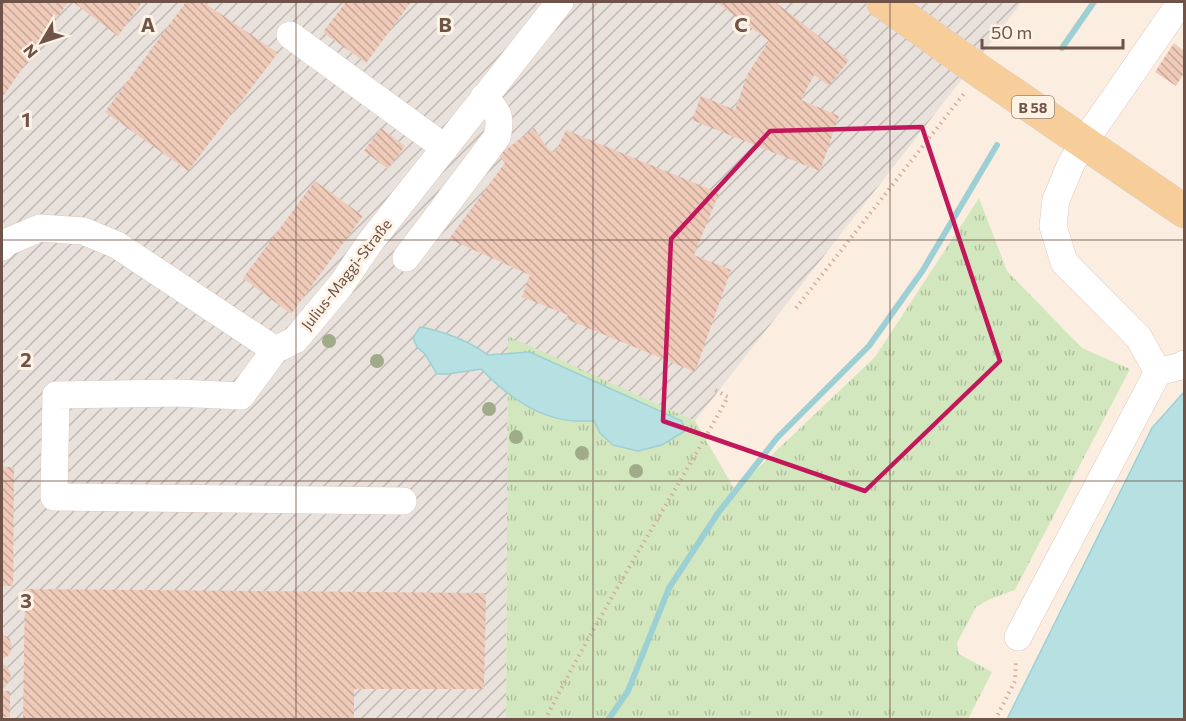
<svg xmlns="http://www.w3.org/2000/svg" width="1186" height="721" font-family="Commissioner,sans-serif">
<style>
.industrial{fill:url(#industrial-furrows)}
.grass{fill:url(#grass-tufts)}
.water{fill:#b6e0e2;stroke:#9cd0d4;stroke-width:1.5}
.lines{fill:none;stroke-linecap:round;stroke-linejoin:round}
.stream{stroke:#9cd0d4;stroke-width:6}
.building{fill:url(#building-back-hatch)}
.minor-casing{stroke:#dec9bc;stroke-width:28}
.major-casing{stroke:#d7cfcc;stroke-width:34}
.path{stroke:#d3ad9c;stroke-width:4;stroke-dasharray:1.5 4.5;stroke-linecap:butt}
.minor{stroke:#fff;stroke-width:27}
.major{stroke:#f7cd9a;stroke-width:33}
.tree{fill:#a0ab89}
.marked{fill:none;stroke:#c2185b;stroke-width:4.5;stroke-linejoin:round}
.grid{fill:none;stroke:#6f5349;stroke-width:1.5;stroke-opacity:0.55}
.labels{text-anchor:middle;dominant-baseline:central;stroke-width:6;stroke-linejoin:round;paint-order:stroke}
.shield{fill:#fef2e5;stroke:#9a8378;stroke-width:1.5}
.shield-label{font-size:14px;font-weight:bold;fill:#6f5349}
.street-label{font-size:15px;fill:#6f5349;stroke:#fef2e5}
.grid-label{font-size:20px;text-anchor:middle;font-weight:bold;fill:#6f5349;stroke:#fef2e5;stroke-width:6;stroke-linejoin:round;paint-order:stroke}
</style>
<defs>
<pattern id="industrial-furrows" width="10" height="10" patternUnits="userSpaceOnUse" patternTransform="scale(1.5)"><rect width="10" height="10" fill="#e9e1db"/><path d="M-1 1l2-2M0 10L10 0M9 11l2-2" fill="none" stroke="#c1b9b4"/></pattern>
<pattern id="grass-tufts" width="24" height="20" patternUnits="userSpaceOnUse" patternTransform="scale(1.5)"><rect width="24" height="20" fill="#d3e7bf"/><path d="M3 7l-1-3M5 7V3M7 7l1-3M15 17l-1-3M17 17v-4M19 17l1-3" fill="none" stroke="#afbe9d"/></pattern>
<pattern id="building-back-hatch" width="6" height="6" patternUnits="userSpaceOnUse" patternTransform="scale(1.5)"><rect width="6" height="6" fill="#efcab9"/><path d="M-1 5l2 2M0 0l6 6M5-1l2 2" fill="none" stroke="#c6a798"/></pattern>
</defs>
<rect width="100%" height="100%" fill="#fbeee0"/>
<path class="industrial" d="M 2,2 L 1022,2 L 695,421 L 508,337 L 506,720 L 2,719 Z"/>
<path class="grass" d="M 979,198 L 1007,271 L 1082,348 L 1130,369 L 1015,590 L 990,599 L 976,607 L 957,643 L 959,654 L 992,672 L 968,719 L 506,720 L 508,336 L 695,421 L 735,490 L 875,357 Z"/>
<path class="water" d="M 420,327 C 443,331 469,341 488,355 L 530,352 L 682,421 L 685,431 L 662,445 L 638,451 L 613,445 L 600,433 L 594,421 C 588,421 581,421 575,421 C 538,419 506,395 481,369 L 448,374 L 437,374 L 425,354 L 417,347 L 413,338 Z
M 1184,392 L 1184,719 L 1007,719 L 1152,428 Z"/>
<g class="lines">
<path class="stream" d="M 1062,48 L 1094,2
M 608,720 L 628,691 L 669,588 L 718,513 L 777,438 L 869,346 L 923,270 L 997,145"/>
</g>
<path class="building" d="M 2,2 L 68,2 L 4,95 L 2,93 Z
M 73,2 L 142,2 L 118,36 Z
M 186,2 L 203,2 L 278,53 L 188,171 L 105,112 Z
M 346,2 L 411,2 L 366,63 L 323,32 Z
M 716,2 L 775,2 L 849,60 L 829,86 L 814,75 L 801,100 L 839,116 L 820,171 L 692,120 L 701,96 L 735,110 L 747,75 L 769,41 Z
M 1174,43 L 1184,51 L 1184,73 L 1176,86 L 1155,72 Z
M 381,128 L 405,146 L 388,169 L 364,151 Z
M 534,128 L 548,149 L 555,153 L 566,130 L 719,193 L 694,255 L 731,270 L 695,372 L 566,319 L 568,315 L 522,297 L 530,275 L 449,239 L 505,163 L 499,155 Z
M 315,181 L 363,216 L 291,314 L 243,278 Z
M 2,467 L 14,467 L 13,586 L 2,586 Z
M 25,589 L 486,593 L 484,689 L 354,689 L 354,720 L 23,720 Z
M 2,634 L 9,638 L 12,645 L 10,653 L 8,656 L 2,659 Z
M 2,663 L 7,667 L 11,674 L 9,682 L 2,688 Z
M 2,691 L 10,691 L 10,717 L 2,717 Z"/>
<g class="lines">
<defs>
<path id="minor" d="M 290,35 L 445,148
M 2,247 L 7,242 L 40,228 L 83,231 L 117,245 L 275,350
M 406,258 L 497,137 C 502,115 498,113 484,97
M 1158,372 L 1139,338 L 1064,262 L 1053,226 L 1056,200 L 1071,164 L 1084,142 L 1181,2
M 403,501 L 54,497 L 56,395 L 177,393 L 241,396 L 275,350 L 295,340 L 341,285 L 371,241 L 560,2
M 1018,637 L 1158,372 L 1181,366 L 1184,364"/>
<path id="major" d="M 883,2 L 981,72 L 1184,211"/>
</defs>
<use href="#minor" class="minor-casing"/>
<use href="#major" class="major-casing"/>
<path class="path" d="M 796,308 L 966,91
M 545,720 C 601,609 668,505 728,397 L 713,389
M 995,720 L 1015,681 L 1016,659"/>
<use href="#minor" class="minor"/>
<use href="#major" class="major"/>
</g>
<g class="tree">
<circle cx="329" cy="341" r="7"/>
<circle cx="377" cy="361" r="7"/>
<circle cx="489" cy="409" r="7"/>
<circle cx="516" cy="437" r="7"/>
<circle cx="582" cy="453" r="7"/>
<circle cx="636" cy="471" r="7"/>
</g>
<path class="marked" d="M 922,127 L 1000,361 L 865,491 L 663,421 L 671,239 L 770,131 Z"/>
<path class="grid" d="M 296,2 L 296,720M 593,2 L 593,720M 890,2 L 890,720M 2,240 L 1184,240M 2,481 L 1184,481"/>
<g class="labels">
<rect class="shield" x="1012" y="96" width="42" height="22" rx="4.5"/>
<g class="shield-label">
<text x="1033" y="107">B 58</text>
</g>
<g class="street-label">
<text transform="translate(346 274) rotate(-52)">Julius-Maggi-Straße</text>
</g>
</g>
<g class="grid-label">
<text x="148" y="32">A</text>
<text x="445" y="32">B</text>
<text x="741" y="32">C</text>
<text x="26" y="127">1</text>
<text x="26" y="367">2</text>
<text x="26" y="608">3</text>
</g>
<rect width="1186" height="721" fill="none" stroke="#6f5349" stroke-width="6"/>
<g transform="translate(42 42) rotate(231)" stroke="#fef2e5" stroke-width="4.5" paint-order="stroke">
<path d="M0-4.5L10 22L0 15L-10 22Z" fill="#6f5349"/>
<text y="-9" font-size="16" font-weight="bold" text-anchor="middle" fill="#6f5349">N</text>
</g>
<path d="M982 39v9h141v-9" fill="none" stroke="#6f5349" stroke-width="3"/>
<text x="991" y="39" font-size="18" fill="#6f5349" stroke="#fef2e5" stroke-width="4.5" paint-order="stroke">50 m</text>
</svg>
